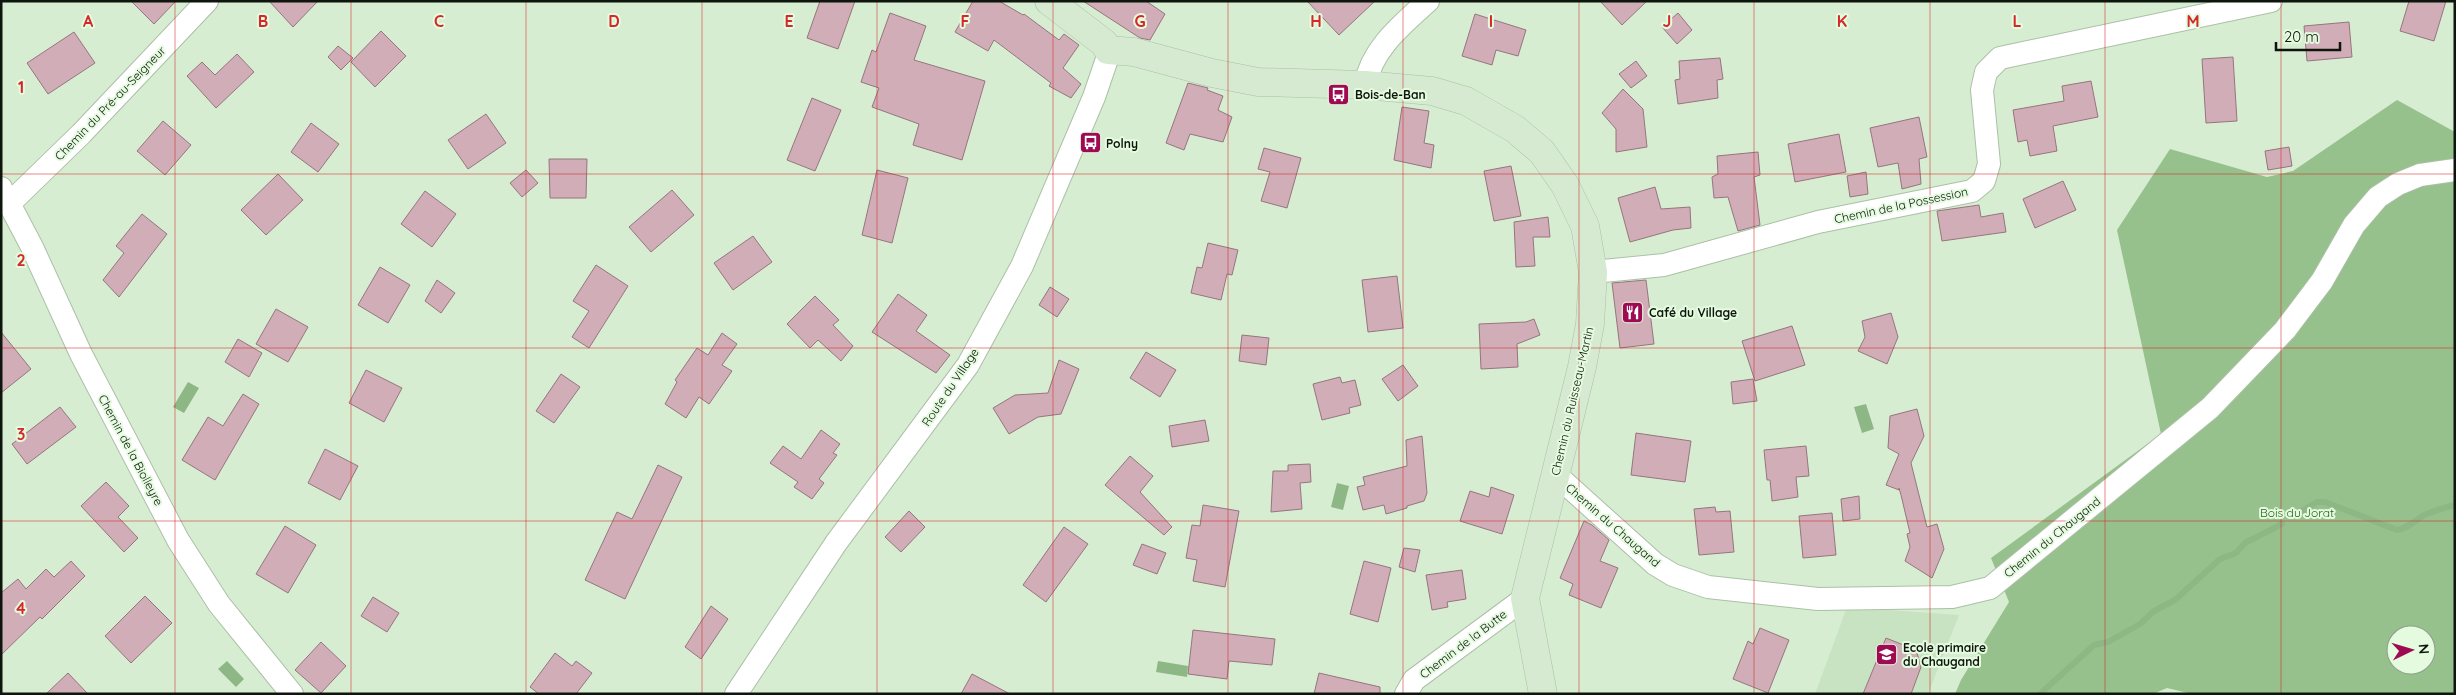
<svg xmlns="http://www.w3.org/2000/svg" width="2456" height="695" font-family="Quicksand,sans-serif">
<style>
.built{fill:#c7e3c2}
.forest{fill:#96c18d;fill-rule:evenodd}
.water{fill:#8db785}
.lines{fill:none;stroke-linecap:round;stroke-linejoin:round}
.stream{stroke:#8db785;stroke-width:6}
.building{fill:#d1aeb7;stroke:#96757e}
.street-casing{stroke:#abc0a6;stroke-width:24}
.secondary-casing{stroke:#abc0a6;stroke-width:29}
.street{stroke:#fff;stroke-width:22}
.secondary{stroke:#d5ead1;stroke-width:28}
.grid{fill:none;stroke:#d62828;stroke-width:1;stroke-opacity:0.55}
.labels{text-anchor:middle;dominant-baseline:central;stroke-width:4;stroke-linejoin:round;paint-order:stroke}
.poi-label{font-size:12px;font-weight:bold;fill:#0d150c;stroke:#e4fbdf;text-anchor:start}
.street-label{font-size:12px;fill:#0d150c;stroke:#e4fbdf}
.park-label{font-size:12px;fill:#2a611e;stroke:#e4fbdf}
.grid-label{font-size:16px;text-anchor:middle;font-weight:bold;fill:#d62828;stroke:#e4fbdf;stroke-width:4;stroke-linejoin:round;paint-order:stroke}
</style>
<rect width="100%" height="100%" fill="#d7edd2"/>
<path class="built" d="M 1847,607 L 1959,615 L 1928,694 L 1815,694 Z"/>
<path class="forest" d="M 2397,100 L 2455,132 L 2455,694 L 2192,694 L 2167,688 L 2153,694 L 1955,694 L 1961,680 L 2009,602 L 1991,558 L 2161,434 L 2117,230 L 2170,149 L 2267,177 L 2293,171 ZM 2396,635 L 2426,635 L 2426,665 L 2396,665 Z"/>
<path class="water" d="M 188,382 L 199,388 L 184,413 L 173,407 Z
M 1866,404 L 1874,429 L 1862,433 L 1854,407 Z
M 1337,483 L 1349,486 L 1343,510 L 1331,507 Z
M 227,661 L 244,679 L 236,687 L 218,669 Z
M 1158,661 L 1188,666 L 1187,677 L 1156,672 Z"/>
<g class="lines">
<path class="stream" d="M 2302,511 L 2317,502 L 2325,502 L 2397,530 C 2408,528 2412,523 2421,517 C 2431,511 2443,508 2455,505
M 2040,694 L 2094,645 L 2108,642 L 2140,624 L 2154,611 L 2175,600 L 2220,559 L 2236,553 L 2245,543 L 2282,524"/>
</g>
<path class="building" d="M 131,1 L 176,1 L 154,24 Z
M 269,1 L 318,1 L 293,27 Z
M 820,1 L 855,1 L 838,49 L 807,38 Z
M 973,1 L 999,1 L 1023,15 L 1024,14 L 1059,40 L 1064,34 L 1079,45 L 1063,68 L 1081,84 L 1071,98 L 1049,86 L 1051,83 L 994,40 L 988,51 L 955,32 Z
M 1083,1 L 1146,1 L 1165,14 L 1150,40 L 1140,38 Z
M 1307,1 L 1375,1 L 1339,35 Z
M 1600,1 L 1647,1 L 1622,25 Z
M 2409,1 L 2446,1 L 2434,41 L 2400,31 Z
M 890,13 L 926,26 L 914,60 L 985,81 L 962,160 L 913,145 L 919,124 L 872,107 L 879,88 L 861,82 L 872,50 L 876,52 Z
M 1678,13 L 1692,30 L 1677,44 L 1662,27 Z
M 1475,14 L 1526,30 L 1518,56 L 1496,50 L 1492,65 L 1462,56 Z
M 2349,22 L 2352,57 L 2307,61 L 2304,26 Z
M 381,31 L 406,56 L 375,87 L 351,62 Z
M 74,32 L 95,63 L 48,94 L 27,63 Z
M 338,46 L 353,58 L 341,70 L 328,57 Z
M 237,54 L 254,72 L 216,108 L 187,76 L 202,62 L 215,75 Z
M 2233,57 L 2237,121 L 2206,123 L 2202,59 Z
M 1720,58 L 1723,79 L 1717,80 L 1718,98 L 1678,104 L 1675,80 L 1680,79 L 1679,61 Z
M 1636,61 L 1647,76 L 1631,88 L 1619,74 Z
M 2091,81 L 2098,117 L 2053,126 L 2057,151 L 2030,156 L 2027,140 L 2018,142 L 2013,110 L 2064,101 L 2062,86 Z
M 1188,83 L 1208,88 L 1207,90 L 1223,96 L 1218,110 L 1232,117 L 1223,142 L 1190,134 L 1184,150 L 1166,143 Z
M 1623,89 L 1643,109 L 1647,147 L 1616,152 L 1616,129 L 1602,113 Z
M 812,98 L 841,110 L 815,171 L 787,160 Z
M 1402,107 L 1429,111 L 1424,143 L 1434,145 L 1431,168 L 1394,160 Z
M 486,114 L 506,143 L 468,169 L 448,140 Z
M 1919,117 L 1927,157 L 1919,159 L 1921,184 L 1902,189 L 1898,163 L 1878,167 L 1870,128 Z
M 163,121 L 191,145 L 165,175 L 137,151 Z
M 311,123 L 339,144 L 318,172 L 291,152 Z
M 1839,134 L 1846,172 L 1795,182 L 1788,144 Z
M 2289,147 L 2292,166 L 2268,170 L 2265,151 Z
M 1264,148 L 1301,158 L 1287,208 L 1261,201 L 1270,172 L 1258,169 Z
M 1758,152 L 1760,175 L 1754,177 L 1760,225 L 1738,231 L 1728,197 L 1714,198 L 1712,177 L 1718,174 L 1717,156 Z
M 549,159 L 587,159 L 586,198 L 550,198 Z
M 1511,166 L 1521,216 L 1494,221 L 1484,171 Z
M 526,170 L 538,183 L 522,197 L 510,183 Z
M 877,170 L 908,178 L 892,243 L 862,235 Z
M 1866,172 L 1868,194 L 1850,197 L 1847,176 Z
M 278,174 L 303,200 L 266,235 L 241,210 Z
M 2063,181 L 2076,210 L 2035,228 L 2023,199 Z
M 1655,187 L 1661,209 L 1690,207 L 1691,228 L 1673,230 L 1630,242 L 1618,198 Z
M 672,190 L 694,215 L 651,252 L 629,227 Z
M 425,191 L 456,214 L 432,247 L 401,224 Z
M 1979,205 L 1981,217 L 2003,213 L 2006,232 L 1942,241 L 1937,211 Z
M 142,214 L 167,234 L 119,297 L 103,280 L 124,253 L 116,246 Z
M 1548,217 L 1550,237 L 1533,237 L 1535,266 L 1516,267 L 1514,222 Z
M 753,236 L 772,262 L 733,290 L 714,263 Z
M 1208,243 L 1238,250 L 1232,275 L 1227,274 L 1221,300 L 1191,293 L 1197,267 L 1202,268 Z
M 596,265 L 628,286 L 589,348 L 572,337 L 589,311 L 573,301 Z
M 380,267 L 410,285 L 388,323 L 358,305 Z
M 1397,276 L 1403,328 L 1368,332 L 1362,280 Z
M 437,280 L 455,293 L 441,313 L 425,301 Z
M 1646,280 L 1654,344 L 1620,348 L 1612,283 Z
M 1050,287 L 1069,299 L 1057,317 L 1039,305 Z
M 898,294 L 927,315 L 916,331 L 950,355 L 936,373 L 872,332 Z
M 815,296 L 839,320 L 833,325 L 853,346 L 841,361 L 818,340 L 810,348 L 787,324 Z
M 276,309 L 308,327 L 288,362 L 256,344 Z
M 1891,313 L 1898,337 L 1887,364 L 1858,351 L 1865,337 L 1862,321 Z
M 1534,319 L 1540,335 L 1517,344 L 1518,367 L 1481,369 L 1479,324 L 1526,322 Z
M 1792,326 L 1805,365 L 1755,381 L 1742,341 Z
M 1,332 L 31,369 L 1,393 Z
M 722,333 L 737,344 L 722,365 L 732,371 L 709,404 L 699,397 L 686,418 L 665,404 L 677,382 L 675,380 L 697,348 L 708,355 Z
M 1242,335 L 1269,338 L 1266,365 L 1239,361 Z
M 238,339 L 262,353 L 249,377 L 225,362 Z
M 1146,352 L 1176,370 L 1160,397 L 1130,378 Z
M 1059,360 L 1079,369 L 1061,414 L 1038,417 L 1009,434 L 993,408 L 1015,395 L 1048,393 Z
M 1403,365 L 1418,386 L 1398,401 L 1382,379 Z
M 366,370 L 402,388 L 384,422 L 349,403 Z
M 561,374 L 580,387 L 554,423 L 536,411 Z
M 1340,377 L 1342,383 L 1355,380 L 1361,405 L 1349,408 L 1350,413 L 1322,420 L 1313,384 Z
M 1753,379 L 1757,401 L 1733,404 L 1731,382 Z
M 243,394 L 259,404 L 215,480 L 182,460 L 208,417 L 223,426 Z
M 60,407 L 76,427 L 27,464 L 12,444 Z
M 1917,409 L 1924,436 L 1911,463 L 1927,527 L 1937,524 L 1944,549 L 1932,578 L 1905,561 L 1910,547 L 1907,534 L 1910,533 L 1901,495 L 1899,488 L 1899,490 L 1886,485 L 1899,454 L 1888,448 L 1890,416 Z
M 1205,420 L 1209,441 L 1172,447 L 1169,426 Z
M 821,430 L 840,444 L 833,453 L 837,455 L 819,479 L 824,483 L 812,499 L 794,487 L 798,482 L 770,463 L 783,446 L 801,459 Z
M 1636,433 L 1691,441 L 1685,482 L 1631,475 Z
M 1422,436 L 1427,493 L 1424,501 L 1407,506 L 1407,508 L 1386,514 L 1384,505 L 1363,510 L 1357,487 L 1365,485 L 1363,477 L 1407,466 L 1406,440 Z
M 1806,446 L 1809,476 L 1796,477 L 1798,497 L 1772,501 L 1770,480 L 1767,480 L 1764,450 Z
M 325,449 L 358,466 L 340,500 L 308,483 Z
M 1130,456 L 1153,476 L 1140,492 L 1172,527 L 1164,535 L 1105,485 Z
M 1310,464 L 1311,482 L 1300,483 L 1302,509 L 1271,512 L 1273,471 L 1288,471 L 1288,465 Z
M 658,465 L 682,477 L 625,599 L 585,580 L 617,512 L 632,519 Z
M 106,482 L 129,506 L 118,517 L 138,538 L 124,552 L 81,506 Z
M 1491,487 L 1514,495 L 1502,534 L 1460,521 L 1470,491 L 1489,497 Z
M 1859,496 L 1860,519 L 1843,521 L 1841,499 Z
M 1203,505 L 1239,511 L 1225,587 L 1193,581 L 1197,560 L 1186,558 L 1192,525 L 1200,526 Z
M 1715,507 L 1716,512 L 1730,511 L 1734,552 L 1699,555 L 1694,509 Z
M 909,511 L 925,527 L 901,552 L 885,537 Z
M 1832,513 L 1836,555 L 1803,558 L 1799,516 Z
M 1584,521 L 1592,525 L 1609,540 L 1600,561 L 1618,568 L 1601,608 L 1569,595 L 1573,584 L 1560,578 Z
M 285,526 L 316,545 L 288,593 L 256,574 Z
M 1064,527 L 1088,544 L 1046,602 L 1023,585 Z
M 1142,544 L 1166,553 L 1157,574 L 1133,565 Z
M 1404,548 L 1420,550 L 1415,572 L 1399,567 Z
M 71,561 L 85,576 L 42,619 L 40,617 L 1,655 L 1,593 L 18,579 L 26,589 L 46,569 L 54,577 Z
M 1364,561 L 1391,568 L 1378,622 L 1350,614 Z
M 1462,570 L 1466,599 L 1447,602 L 1448,607 L 1432,610 L 1426,575 Z
M 145,596 L 172,623 L 131,663 L 105,636 Z
M 373,597 L 399,613 L 387,632 L 361,616 Z
M 711,606 L 728,619 L 701,659 L 685,647 Z
M 1760,628 L 1789,640 L 1768,693 L 1733,679 L 1748,641 L 1753,644 Z
M 1193,630 L 1275,639 L 1272,665 L 1229,661 L 1227,679 L 1188,674 Z
M 1886,638 L 1916,650 L 1921,667 L 1911,694 L 1863,694 Z
M 321,642 L 346,666 L 321,693 L 295,670 Z
M 555,653 L 572,666 L 576,661 L 592,673 L 576,694 L 539,694 L 530,687 Z
M 68,673 L 88,694 L 46,694 Z
M 1319,673 L 1380,687 L 1380,694 L 1314,694 Z
M 972,674 L 1010,694 L 961,694 Z"/>
<g class="lines">
<defs>
<path id="street" d="M 1365,85 C 1372,48 1402,25 1428,1
M 1,188 L 32,247 L 81,354 L 178,540 L 219,604 L 292,694
M 10,203 L 81,134 L 207,1
M 1593,272 L 1664,265 L 1818,222 L 1972,191 L 1984,181 L 1989,164 L 1982,90 L 1986,72 L 2000,58 L 2271,1
M 1555,474 L 1655,564 L 1673,575 L 1708,587 L 1818,599 L 1952,597 L 1990,588 L 2210,408 L 2285,330 L 2322,281 L 2354,225 L 2378,197 L 2398,184 L 2420,175 L 2455,170
M 736,694 L 836,543 L 968,365 L 1022,266 L 1094,97 L 1107,59 L 1108,50
M 1406,694 L 1414,680 L 1525,598"/>
<path id="secondary" d="M 1049,1 L 1104,43 L 1108,50 L 1134,52 L 1212,73 L 1258,82 L 1365,85 L 1432,91 L 1466,101 L 1515,129 L 1542,152 L 1565,185 L 1585,226 L 1593,272 L 1590,324 L 1582,367 L 1525,598 L 1543,694"/>
</defs>
<use href="#street" class="street-casing"/>
<use href="#secondary" class="secondary-casing"/>
<use href="#street" class="street"/>
<use href="#secondary" class="secondary"/>
</g>
<path class="grid" d="M 175,1 L 175,694M 351,1 L 351,694M 526,1 L 526,694M 702,1 L 702,694M 877,1 L 877,694M 1053,1 L 1053,694M 1228,1 L 1228,694M 1403,1 L 1403,694M 1579,1 L 1579,694M 1754,1 L 1754,694M 1930,1 L 1930,694M 2105,1 L 2105,694M 2281,1 L 2281,694M 1,174 L 2455,174M 1,348 L 2455,348M 1,521 L 2455,521"/>
<defs>
<symbol id="bus-square" viewBox="-11 -11 22 22"><rect x="-9" y="-9" width="18" height="18" rx="4" fill="#9f0b53" stroke="#e4fbdf"/><path d="M-5-6H5V4H4V6H2V4H-2V6H-4V4H-5ZM-3.5-4V0h7V-4ZM-3.5 1.2v1.5H-2V1.2ZM2 1.2v1.5H3.5V1.2Z" fill="#fff"/></symbol>
<symbol id="restaurant-square" viewBox="-11 -11 22 22"><rect x="-9" y="-9" width="18" height="18" rx="4" fill="#9f0b53" stroke="#e4fbdf"/><path d="M-5-6h1v4h1v-4h1v4h1v-4h1v5L-1.5 .5V6h-2V.5L-5-1ZM5-6V6H3V1.5H1.5Q1.5-4 5-6Z" fill="#fff"/></symbol>
<symbol id="school-square" viewBox="-11 -11 22 22"><rect x="-9" y="-9" width="18" height="18" rx="4" fill="#9f0b53" stroke="#e4fbdf"/><path d="M0-5L7-2L0 1L-7-2ZM-4 1L0 2.5L4 1V4Q0 6-4 4Z" fill="#fff"/></symbol>
</defs>
<g fill-rule="evenodd">
<use href="#bus-square" x="1326" y="82" width="25" height="25"/>
<use href="#bus-square" x="1078" y="130" width="25" height="25"/>
<use href="#restaurant-square" x="1620" y="300" width="25" height="25"/>
<use href="#school-square" x="1874" y="642" width="25" height="25"/>
</g>
<g class="labels">
<g class="poi-label">
<text x="1355" y="94">Bois-de-Ban</text>
<text x="1106" y="143">Polny</text>
<text x="1649" y="312">Café du Village</text>
<text x="1903" y="647">Ecole primaire<tspan x="1903" dy="14">du Chaugand</tspan></text>
</g>
<g class="street-label">
<text transform="translate(110 103) rotate(-46)">Chemin du Pré-au-Seigneur</text>
<text transform="translate(1901 205) rotate(-12)">Chemin de la Possession</text>
<text transform="translate(950 387) rotate(-56)">Route du Village</text>
<text transform="translate(1572 401) rotate(-77)">Chemin du Ruisseau-Martin</text>
<text transform="translate(131 450) rotate(62)">Chemin de la Biolleyre</text>
<text transform="translate(1613 525) rotate(41)">Chemin du Chaugand</text>
<text transform="translate(2052 537) rotate(-39)">Chemin du Chaugand</text>
<text transform="translate(1463 644) rotate(-37)">Chemin de la Butte</text>
</g>
<g class="park-label">
<text x="2297" y="512">Bois du Jorat</text>
</g>
</g>
<g class="grid-label">
<text x="88" y="27">A</text>
<text x="263" y="27">B</text>
<text x="439" y="27">C</text>
<text x="614" y="27">D</text>
<text x="789" y="27">E</text>
<text x="965" y="27">F</text>
<text x="1140" y="27">G</text>
<text x="1316" y="27">H</text>
<text x="1491" y="27">I</text>
<text x="1667" y="27">J</text>
<text x="1842" y="27">K</text>
<text x="2017" y="27">L</text>
<text x="2193" y="27">M</text>
<text x="21" y="93">1</text>
<text x="21" y="266">2</text>
<text x="21" y="440">3</text>
<text x="21" y="614">4</text>
</g>
<rect width="2456" height="695" fill="none" stroke="#0d150c" stroke-width="5"/>
<g transform="translate(2411 650) rotate(85)"><circle r="24" fill="#e4fbdf" stroke="#8e9f8b"/>
<path d="M0-4L9 19L0 12L-9 19Z" fill="#9f0b53"/>
<text y="-8" font-size="14" font-weight="bold" text-anchor="middle" fill="#0d150c">N</text>
</g>
<path d="M2276 42v8h64v-8" fill="none" stroke="#0d150c" stroke-width="2.5"/>
<text x="2284" y="42" font-size="15" fill="#0d150c" stroke="#e4fbdf" stroke-width="4" paint-order="stroke">20 m</text>
</svg>
